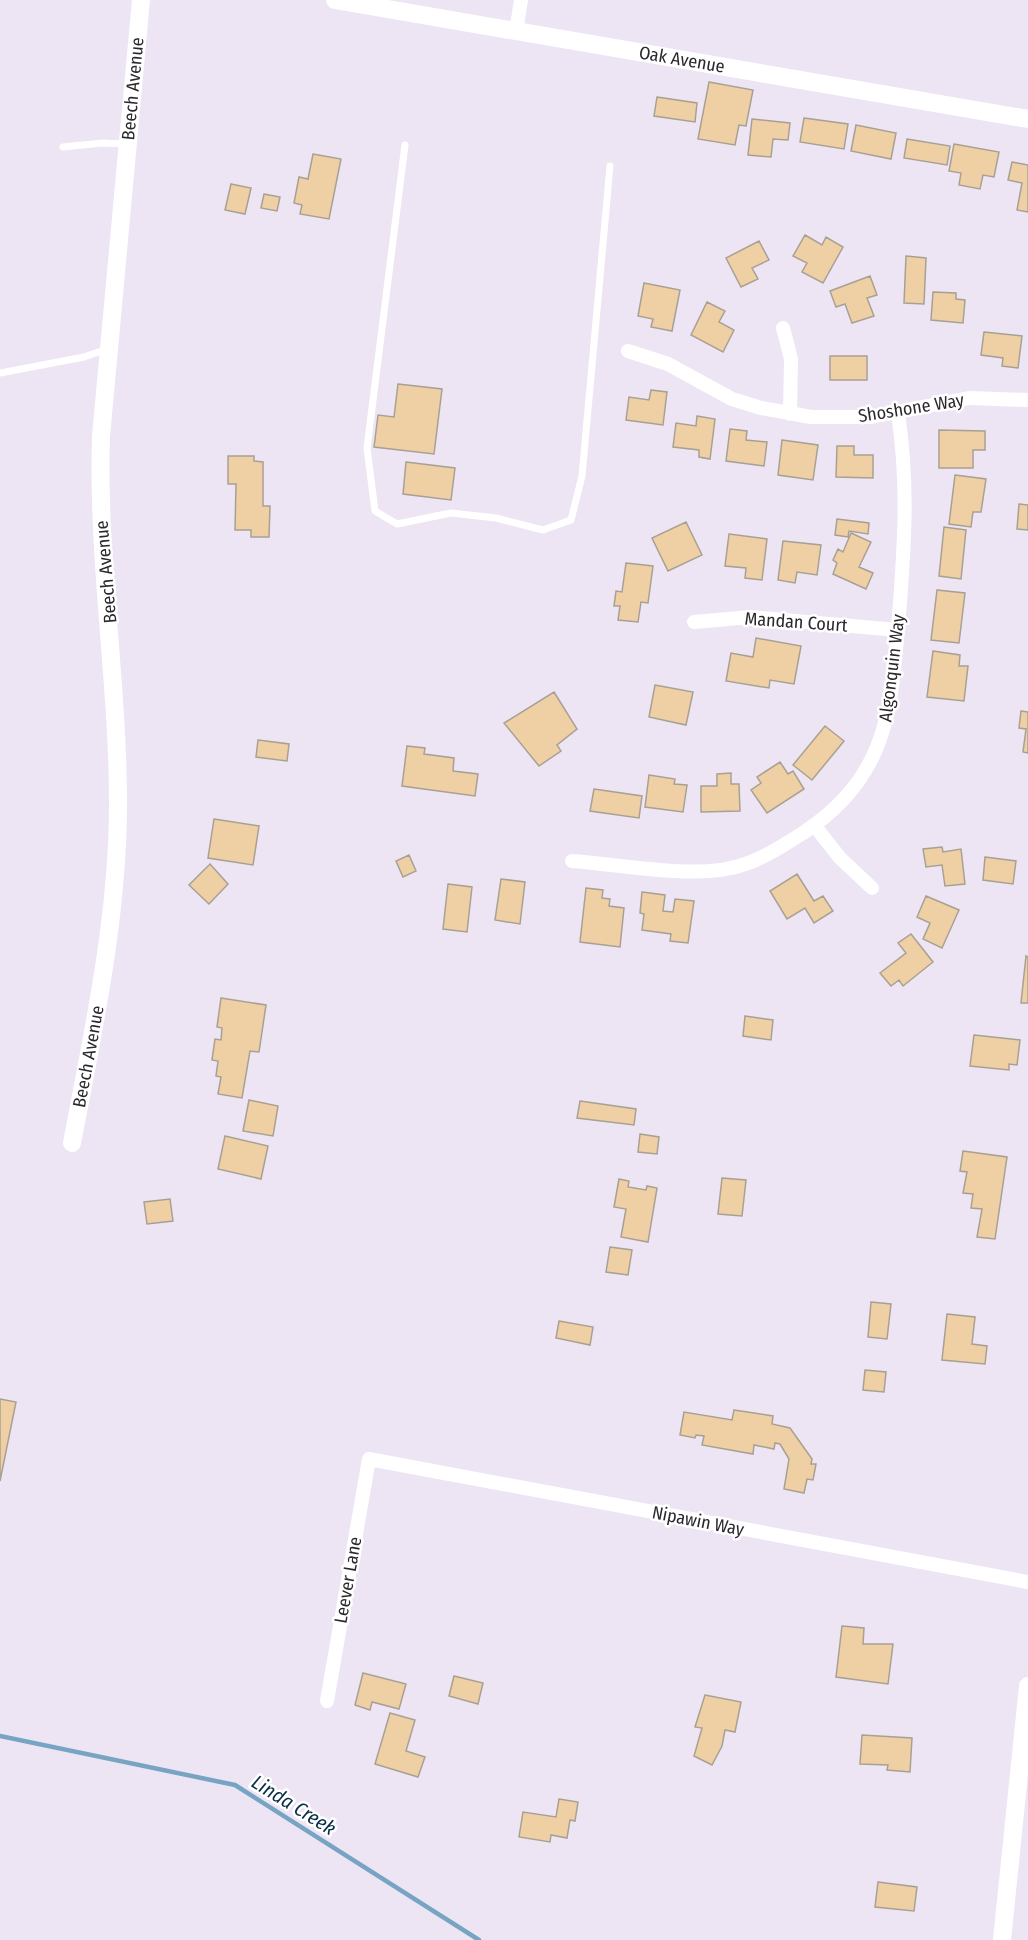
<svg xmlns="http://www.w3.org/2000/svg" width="1028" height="1940" font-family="'Fira Sans Condensed',sans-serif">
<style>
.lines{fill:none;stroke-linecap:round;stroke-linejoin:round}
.stream{stroke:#77a4c3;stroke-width:4.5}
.building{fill:#efd0a5;stroke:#a9a094;stroke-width:1.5}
.lane{stroke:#fff;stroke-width:7}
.street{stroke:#fff;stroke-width:14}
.secondary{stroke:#fff;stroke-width:18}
.labels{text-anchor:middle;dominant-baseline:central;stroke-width:5;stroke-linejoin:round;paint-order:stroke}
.street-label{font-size:18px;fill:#2b282d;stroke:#fff}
.water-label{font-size:20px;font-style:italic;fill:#072e44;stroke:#fff}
</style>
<rect width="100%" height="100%" fill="#ede5f3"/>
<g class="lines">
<path class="stream" d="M 0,1736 L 235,1785 L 479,1940"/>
</g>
<path class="building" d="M 709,82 L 753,90 L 746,126 L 739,125 L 735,145 L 698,139 Z
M 657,97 L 697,103 L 695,122 L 654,116 Z
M 804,118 L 848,124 L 844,149 L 800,142 Z
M 752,119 L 790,123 L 788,140 L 773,139 L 771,157 L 748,155 Z
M 856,125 L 896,133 L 891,159 L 851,151 Z
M 907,139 L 950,146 L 947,165 L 904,158 Z
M 954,144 L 999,152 L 994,177 L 983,175 L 980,189 L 959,185 L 961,173 L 949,171 Z
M 313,154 L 341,159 L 329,219 L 300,214 L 302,205 L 294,203 L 299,177 L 308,179 Z
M 1012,162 L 1028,165 L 1028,212 L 1017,210 L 1022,183 L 1008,180 Z
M 231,184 L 251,188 L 245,214 L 225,210 Z
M 264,194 L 280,197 L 277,211 L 261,208 Z
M 805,235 L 822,245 L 826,237 L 843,247 L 823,283 L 802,272 L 807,263 L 793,256 Z
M 759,241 L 769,260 L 752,268 L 758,279 L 741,287 L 726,258 Z
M 906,256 L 926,258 L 924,304 L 904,303 Z
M 870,276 L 877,295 L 867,298 L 874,316 L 852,323 L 845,304 L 836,307 L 830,291 Z
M 644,283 L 680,290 L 672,331 L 651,327 L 653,319 L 638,316 Z
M 933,292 L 956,293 L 956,299 L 965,300 L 963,323 L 931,320 Z
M 707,302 L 725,311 L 719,322 L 734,330 L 723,352 L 691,335 Z
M 984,332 L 1022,336 L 1018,368 L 1002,366 L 1003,358 L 981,355 Z
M 830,356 L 867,356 L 867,380 L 830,380 Z
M 398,384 L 442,389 L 434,454 L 374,447 L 378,415 L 394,417 Z
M 651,390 L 667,392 L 663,425 L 626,420 L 629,397 L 649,400 Z
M 697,416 L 715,419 L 710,459 L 699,457 L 699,450 L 673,447 L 676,423 L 696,426 Z
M 730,429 L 747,431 L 746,440 L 767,442 L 764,466 L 726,461 Z
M 939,430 L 985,431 L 985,450 L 973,450 L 973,468 L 939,468 Z
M 782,440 L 818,445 L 813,480 L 778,475 Z
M 837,446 L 854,446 L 854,455 L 873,455 L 873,478 L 836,477 Z
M 228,456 L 254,456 L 254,461 L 263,462 L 263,506 L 270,506 L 269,537 L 251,537 L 251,530 L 235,530 L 236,484 L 228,484 Z
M 406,462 L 455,468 L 451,500 L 403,494 Z
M 955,475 L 986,479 L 981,512 L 973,512 L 971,527 L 949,524 Z
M 1019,504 L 1028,505 L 1028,530 L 1017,529 Z
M 837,519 L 869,523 L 868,534 L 849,531 L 848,537 L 835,535 Z
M 686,522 L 702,555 L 668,571 L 652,538 Z
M 944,527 L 966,530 L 961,579 L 939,576 Z
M 851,533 L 871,542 L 859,567 L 873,573 L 866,589 L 833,574 L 837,563 L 833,560 L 838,549 L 843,552 Z
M 729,534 L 767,539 L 762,580 L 745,578 L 746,568 L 725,566 Z
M 783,541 L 821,545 L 817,575 L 797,572 L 795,583 L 778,580 Z
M 626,563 L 653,566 L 648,603 L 641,602 L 638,622 L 618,620 L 620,606 L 614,606 L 616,591 L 622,592 Z
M 937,590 L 965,593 L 959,643 L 931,640 Z
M 756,638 L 801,646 L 794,684 L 770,680 L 769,688 L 726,681 L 731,653 L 753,657 Z
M 933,651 L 960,655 L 959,666 L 968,666 L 964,701 L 927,697 Z
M 655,685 L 693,692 L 686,725 L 649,717 Z
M 554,692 L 577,729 L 557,745 L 561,751 L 539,766 L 504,723 Z
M 1021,711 L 1028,712 L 1028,753 L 1023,752 L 1026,729 L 1019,728 Z
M 825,726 L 844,741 L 812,780 L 793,765 Z
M 258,740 L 289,744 L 287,761 L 256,757 Z
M 407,746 L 425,748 L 424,754 L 454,758 L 453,771 L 478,774 L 475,796 L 402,786 Z
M 780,762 L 788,774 L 793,771 L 804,789 L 767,813 L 751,790 L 761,783 L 757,777 Z
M 731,773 L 731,784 L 739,784 L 740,811 L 701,812 L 701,786 L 717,786 L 717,774 Z
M 649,775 L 675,779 L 674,784 L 687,785 L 683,812 L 645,807 Z
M 594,789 L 642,796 L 639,818 L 590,811 Z
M 214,819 L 259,826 L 253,865 L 208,858 Z
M 942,847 L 943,852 L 961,849 L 965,884 L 945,886 L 942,865 L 926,867 L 923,849 Z
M 409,855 L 416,871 L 403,877 L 396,861 Z
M 985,857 L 1016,861 L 1013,884 L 983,880 Z
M 210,864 L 228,884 L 209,904 L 189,885 Z
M 797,874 L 814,901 L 823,896 L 833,911 L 814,923 L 805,908 L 787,919 L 770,891 Z
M 501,879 L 525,882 L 520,924 L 495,920 Z
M 448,884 L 472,887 L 467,932 L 443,929 Z
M 586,888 L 603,890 L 602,898 L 610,899 L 609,906 L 624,908 L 620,947 L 580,942 Z
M 642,892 L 665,895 L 663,911 L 673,912 L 675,899 L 694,901 L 688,943 L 670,941 L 671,934 L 642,930 L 644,914 L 640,913 Z
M 926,896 L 959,910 L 942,948 L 923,939 L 930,923 L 917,917 Z
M 911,934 L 933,962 L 903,986 L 899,980 L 891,986 L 880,973 L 906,953 L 898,943 Z
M 1026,956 L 1028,957 L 1028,1003 L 1021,1003 Z
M 221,998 L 266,1005 L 259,1052 L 250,1051 L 242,1098 L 218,1094 L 221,1077 L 216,1076 L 218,1061 L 212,1060 L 215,1039 L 221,1040 L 222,1028 L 217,1027 Z
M 745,1016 L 773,1020 L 771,1040 L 743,1036 Z
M 974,1035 L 1020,1040 L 1017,1065 L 1009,1064 L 1009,1070 L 970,1066 Z
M 249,1100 L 278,1106 L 273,1136 L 243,1131 Z
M 580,1101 L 636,1109 L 634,1125 L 577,1118 Z
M 640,1134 L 659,1137 L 657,1154 L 638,1152 Z
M 225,1136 L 268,1146 L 261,1179 L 218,1169 Z
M 963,1151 L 1007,1157 L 995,1239 L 977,1237 L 982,1209 L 971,1208 L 973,1194 L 963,1193 L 967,1172 L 960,1171 Z
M 722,1178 L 746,1180 L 742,1216 L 718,1214 Z
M 619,1179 L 629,1181 L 628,1187 L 646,1190 L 647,1186 L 657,1188 L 648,1242 L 621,1237 L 626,1209 L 614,1207 Z
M 170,1199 L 173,1221 L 147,1224 L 144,1202 Z
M 610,1247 L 632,1250 L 628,1275 L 606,1272 Z
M 871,1302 L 891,1304 L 887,1339 L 868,1337 Z
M 947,1314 L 975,1317 L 972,1344 L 987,1346 L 985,1364 L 942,1360 Z
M 559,1321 L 593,1327 L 590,1345 L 556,1338 Z
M 865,1370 L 886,1372 L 884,1392 L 863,1390 Z
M 0,1399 L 16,1402 L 0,1481 Z
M 734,1410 L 773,1416 L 772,1424 L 790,1428 L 812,1459 L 811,1464 L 816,1464 L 813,1480 L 807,1479 L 804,1493 L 784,1489 L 789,1459 L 780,1444 L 775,1443 L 774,1449 L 754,1445 L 753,1454 L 702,1445 L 704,1436 L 696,1435 L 695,1438 L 680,1435 L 684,1412 L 732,1420 Z
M 842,1626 L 864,1628 L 863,1644 L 893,1644 L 888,1684 L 836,1677 Z
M 363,1673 L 406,1684 L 399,1709 L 372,1702 L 370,1710 L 355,1705 Z
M 454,1676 L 483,1683 L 478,1704 L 449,1696 Z
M 705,1695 L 741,1702 L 735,1732 L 725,1730 L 722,1746 L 712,1765 L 694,1756 L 702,1728 L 695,1727 Z
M 390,1713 L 415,1720 L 406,1751 L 425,1757 L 418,1777 L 375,1764 Z
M 862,1735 L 912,1738 L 910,1772 L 887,1770 L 888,1765 L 860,1764 Z
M 559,1799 L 578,1802 L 575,1821 L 570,1820 L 567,1838 L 551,1835 L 550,1842 L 519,1837 L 523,1812 L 556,1817 Z
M 878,1882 L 917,1887 L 914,1911 L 875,1907 Z"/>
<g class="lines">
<path class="lane" d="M 405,145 L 367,448 L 375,511 L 397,524 L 451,513 L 496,518 L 543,530 L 571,520 L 582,476 L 610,166
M 63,147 L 103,143 L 126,144
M 0,373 L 84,357 L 107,349"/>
<path class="street" d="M 516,32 L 521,0
M 783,328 L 791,359 L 790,414
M 628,351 L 668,364 L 732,399 L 761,408 L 811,417 L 871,417 L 969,398 L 1028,400
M 694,622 L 751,617 L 897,630
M 814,825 L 840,858 L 872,888
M 572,861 C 615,864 685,877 726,869 C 755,864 778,849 803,833 C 894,773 891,701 900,603 C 905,534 908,482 898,413
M 327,1701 L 369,1459 L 1028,1582"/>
<g class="secondary">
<path id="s1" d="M 335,0 L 1028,119"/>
<path id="s2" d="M 72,1143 C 93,1032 118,918 118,804 C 118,681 97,560 101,436 L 141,0"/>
<path d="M 1002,1940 L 1028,1686"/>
</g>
</g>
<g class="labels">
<g class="street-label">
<text stroke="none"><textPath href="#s1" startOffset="352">Oak Avenue</textPath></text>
<text stroke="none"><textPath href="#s2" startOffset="1060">Beech Avenue</textPath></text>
<text transform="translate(911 408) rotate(-9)">Shoshone Way</text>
<text transform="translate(106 572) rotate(-95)">Beech Avenue</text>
<text transform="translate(796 622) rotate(4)">Mandan Court</text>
<text transform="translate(892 668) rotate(-83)">Algonquin Way</text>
<text stroke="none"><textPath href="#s2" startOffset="88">Beech Avenue</textPath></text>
<text transform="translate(698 1521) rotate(11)">Nipawin Way</text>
<text transform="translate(348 1580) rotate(-80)">Leever Lane</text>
</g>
<g class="water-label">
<text transform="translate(294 1805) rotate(32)">Linda Creek</text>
</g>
</g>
</svg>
